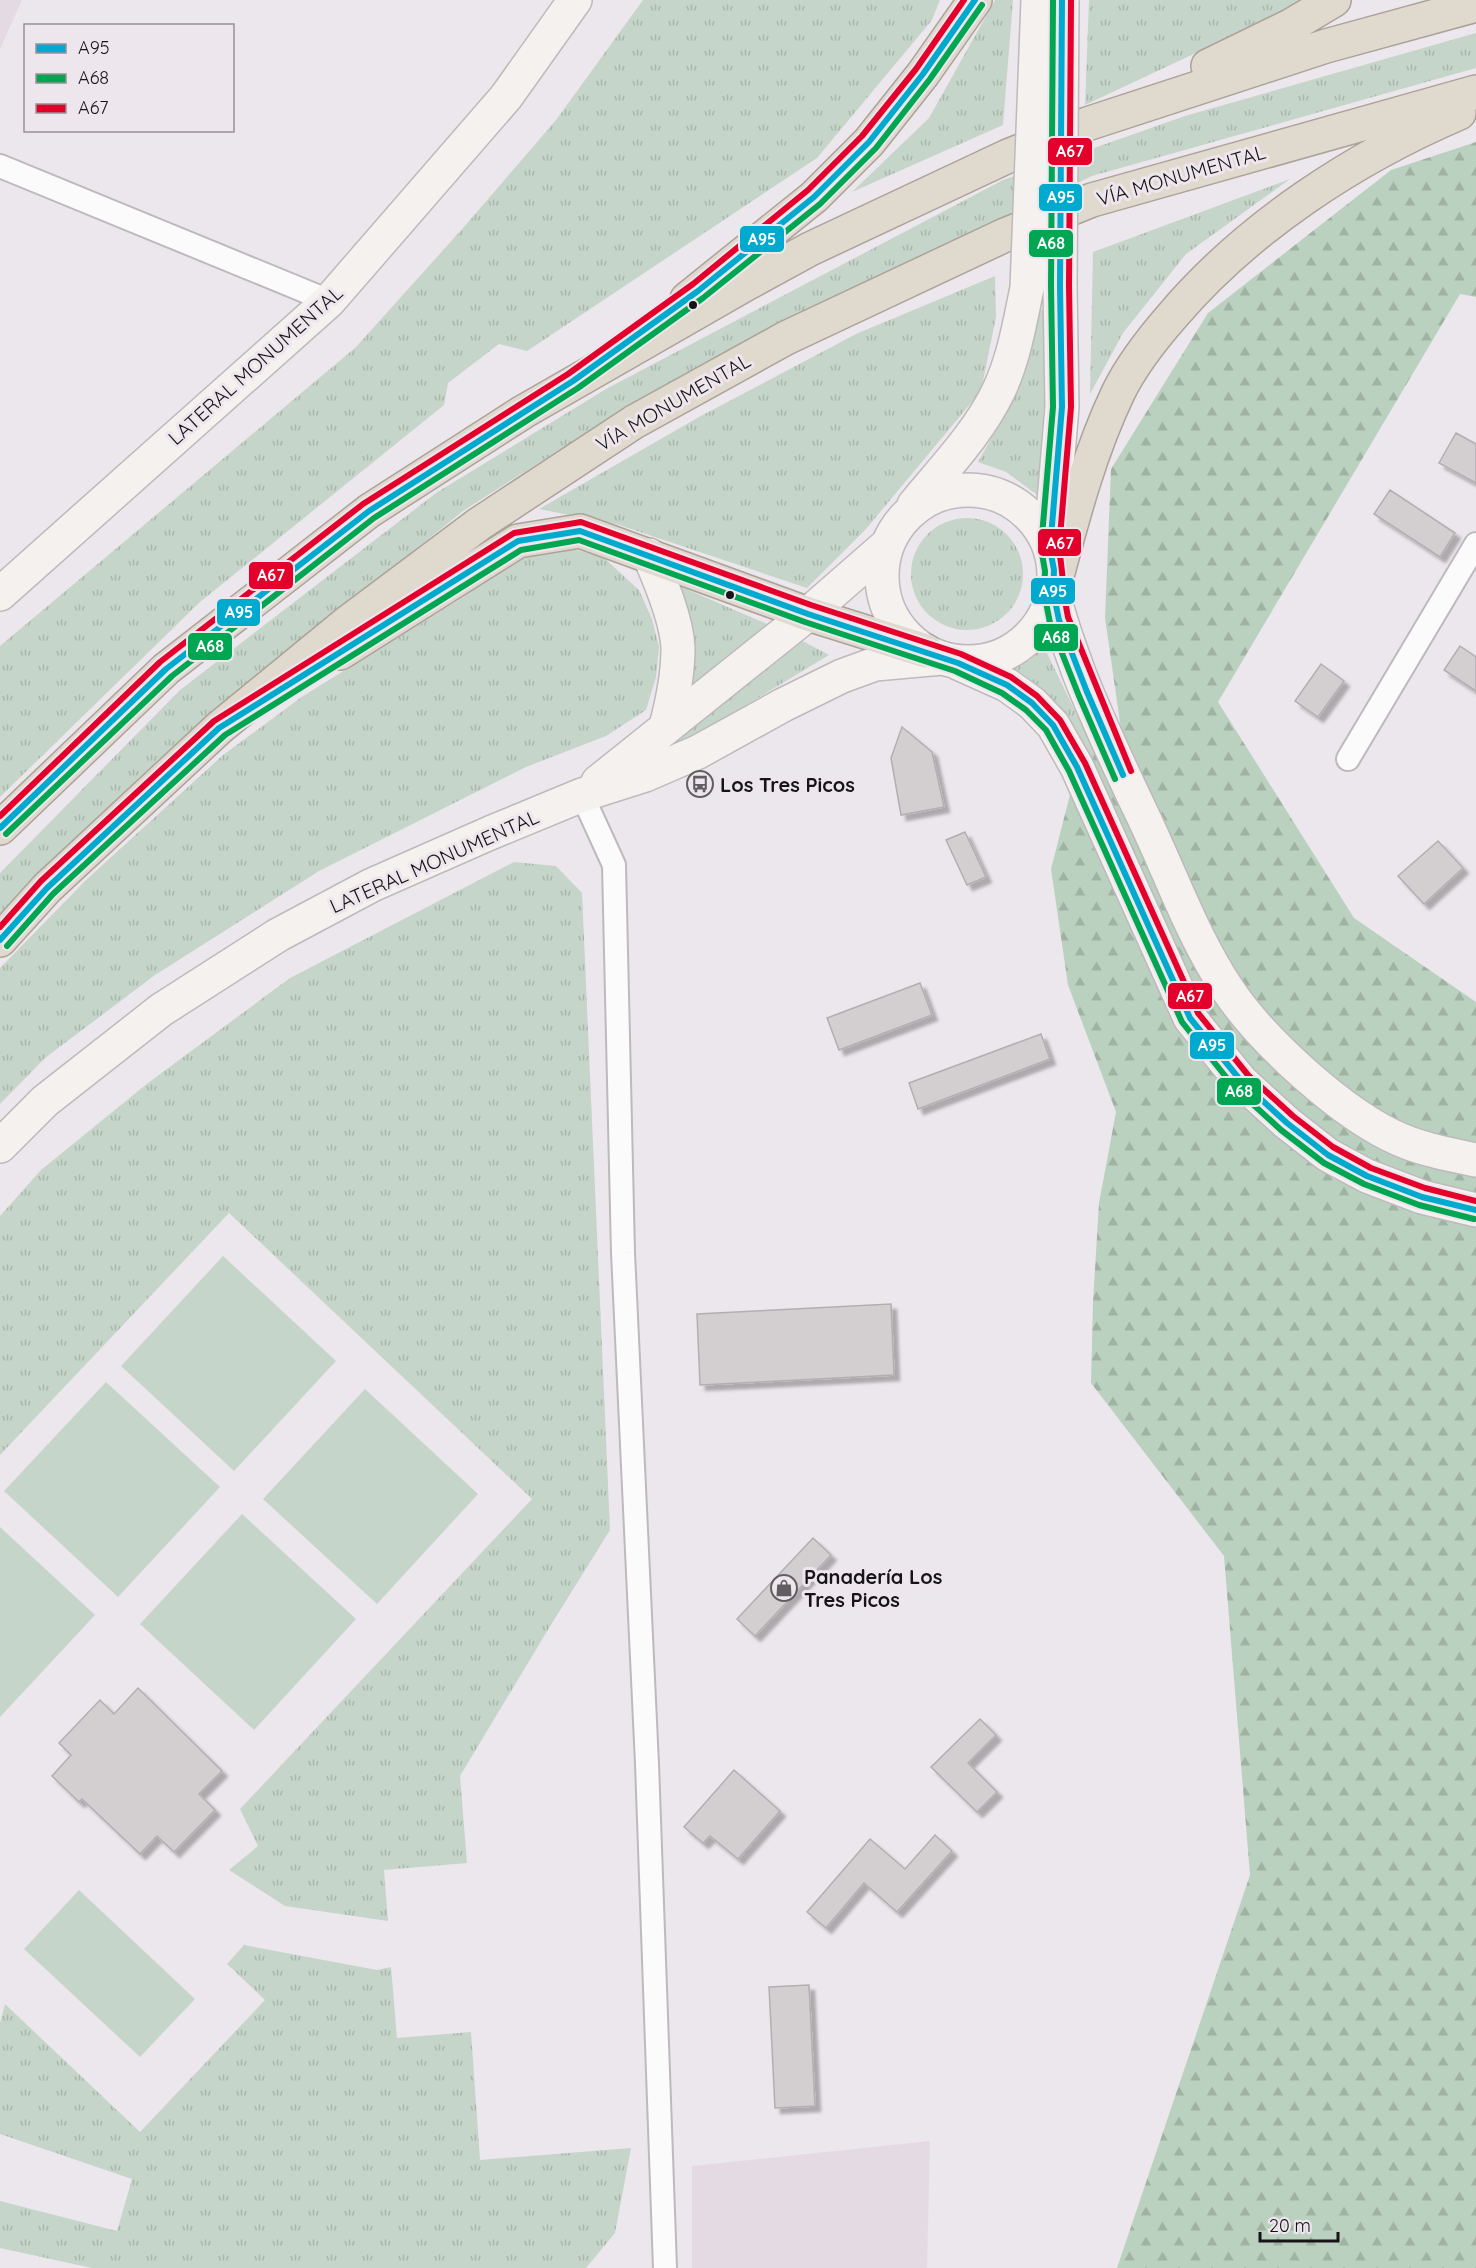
<svg xmlns="http://www.w3.org/2000/svg" width="1476" height="2268" font-family="Quicksand,sans-serif">
<style>
.built{fill:#e4dae4}
.grass{fill:url(#grass-tufts)}
.forest{fill:url(#forest-firs)}
.pitch{fill:#c6d5c9}
.building{fill:#d3cfd0;stroke:#b3afb1;stroke-width:1.5;filter:url(#shadow)}
.lines{fill:none;stroke-linecap:round;stroke-linejoin:round}
.street-casing{stroke:#bdb9bd;stroke-width:26}
.secondary-casing{stroke:#bdb9bd;stroke-width:36}
.highway-casing{stroke:#aca29a;stroke-width:36}
.street{stroke:#fcfbfc;stroke-width:22}
.secondary{stroke:#f4f1ef;stroke-width:33}
.highway{stroke:#e0d9ce;stroke-width:33}
.secondary-bridge-casing{stroke:#bdb9bd;stroke-width:36;stroke-linecap:butt}
.secondary-bridge{stroke:#f4f1ef;stroke-width:33}
.bus-1-casing{stroke:#ede6ed;stroke-width:10}
.bus-2-casing{stroke:#ede6ed;stroke-width:10}
.bus-3-casing{stroke:#ede6ed;stroke-width:10}
.bus-1{stroke:#00a9ce;stroke-width:6}
.bus-2{stroke:#00a651;stroke-width:6}
.bus-3{stroke:#e4002b;stroke-width:6}
.bus-dot{fill:#161416;stroke:#ede6ed;stroke-width:2}
.labels{text-anchor:middle;dominant-baseline:central;stroke-width:6;stroke-linejoin:round;paint-order:stroke}
.street-label{font-size:20px;fill:#161416;stroke:#ede6ed}
.poi-label{font-size:20px;font-weight:bold;fill:#161416;stroke:#ede6ed;text-anchor:start}
.line-badge{stroke:#ede6ed;stroke-width:2}
.badge-label{font-size:16px;text-anchor:middle;font-weight:bold;fill:#fff}
</style>
<defs>
<pattern id="grass-tufts" width="24" height="20" patternUnits="userSpaceOnUse" patternTransform="scale(1.5)"><rect width="24" height="20" fill="#c6d5c9"/><path d="M3 7l-1-3M5 7V3M7 7l1-3M15 17l-1-3M17 17v-4M19 17l1-3" fill="none" stroke="#a9b6ac"/></pattern>
<pattern id="forest-firs" width="22" height="20" patternUnits="userSpaceOnUse" patternTransform="scale(1.5)"><rect width="22" height="20" fill="#bbd1bf"/><path d="M5 1l3.5 6h-7zM16 11l3.5 6h-7z" fill="#a0b3a3"/></pattern>
<filter id="shadow"><feDropShadow dx="5.5" dy="5.5" stdDeviation="1.5" flood-color="#0004"/></filter>
</defs>
<rect width="100%" height="100%" fill="#ece7ec"/>
<path class="built" d="M 0,0 L 22,0 L 0,49 Z
M 930,2141 L 927,2268 L 692,2268 L 692,2166 Z"/>
<path class="grass" d="M 643,0 L 940,0 L 932,20 L 817,158 L 527,351 L 499,344 L 448,383 L 444,405 L 200,602 L 0,797 L 0,646 L 356,347 L 463,228 L 556,120 Z
M 995,0 L 1013,0 L 1003,125 L 852,192 L 929,118 Z
M 1089,0 L 1309,0 L 1085,105 Z
M 1476,33 L 1476,68 L 1092,176 L 777,327 L 628,406 L 463,511 L 209,717 L 35,878 L 0,915 L 0,873 L 180,690 L 436,493 L 606,389 L 1003,180 L 1185,116 Z
M 1290,179 L 1186,254 L 1123,333 L 1090,394 L 1093,252 Z
M 995,276 L 996,317 L 981,391 L 866,529 L 807,588 L 619,525 L 539,509 L 699,417 L 856,334 Z
M 1040,309 L 1048,311 L 1040,497 L 1006,472 L 978,462 L 1019,389 Z
M911 574a56 56 0 1 1 112 0a56 56 0 1 1-112 0Z
M 565,547 L 603,557 L 639,590 L 652,619 L 659,647 L 656,677 L 646,710 L 606,736 L 526,767 L 319,871 L 155,975 L 45,1058 L 0,1104 L 0,968 L 85,881 L 223,755 L 303,696 L 457,601 L 525,555 Z
M 677,585 L 767,624 L 690,692 L 695,650 L 690,618 Z
M 799,639 L 829,655 L 657,759 L 642,758 Z
M 1043,645 L 1101,764 L 1372,1159 L 1065,723 L 1036,684 L 1013,667 L 1030,660 Z
M 514,862 L 556,866 L 582,893 L 610,1530 L 549,1628 L 460,1776 L 467,1863 L 384,1870 L 388,1921 L 285,1906 L 229,1870 L 258,1846 L 240,1809 L 532,1499 L 229,1213 L 0,1455 L 0,1216 L 41,1170 L 148,1083 L 290,978 Z
M 244,1945 L 377,1970 L 391,1967 L 397,2038 L 471,2032 L 480,2160 L 631,2148 L 615,2233 L 586,2268 L 92,2268 L 0,2248 L 0,2201 L 117,2231 L 132,2179 L 0,2134 L 0,2023 L 5,2004 L 140,2132 L 265,2000 L 227,1964 Z"/>
<path class="forest" d="M 1476,142 L 1476,297 L 1460,294 L 1218,702 L 1354,918 L 1476,1002 L 1476,2268 L 1117,2268 L 1250,1875 L 1224,1556 L 1091,1383 L 1093,1302 L 1099,1203 L 1116,1112 L 1068,985 L 1051,869 L 1077,767 L 1086,759 L 1122,736 L 1105,618 L 1111,469 L 1208,313 L 1391,170 Z"/>
<path class="pitch" d="M 223,1256 L 336,1361 L 234,1471 L 121,1366 Z
M 106,1382 L 220,1487 L 118,1597 L 4,1491 Z
M 365,1389 L 478,1494 L 377,1604 L 263,1499 Z
M 242,1514 L 356,1619 L 254,1730 L 140,1624 Z
M 0,1527 L 95,1615 L 0,1717 Z
M 79,1890 L 195,1999 L 140,2057 L 24,1949 Z"/>
<path class="building" d="M 1456,433 L 1476,444 L 1476,483 L 1439,463 Z
M 1390,490 L 1455,533 L 1440,557 L 1374,514 Z
M 1460,646 L 1476,657 L 1476,691 L 1444,670 Z
M 1321,664 L 1344,681 L 1318,717 L 1295,701 Z
M 902,727 L 932,752 L 944,807 L 901,815 L 891,758 Z
M 965,832 L 986,877 L 967,885 L 946,840 Z
M 1438,841 L 1463,868 L 1424,904 L 1398,876 Z
M 920,983 L 932,1015 L 839,1050 L 827,1018 Z
M 1041,1034 L 1050,1059 L 918,1109 L 909,1083 Z
M 891,1304 L 894,1375 L 700,1385 L 697,1314 Z
M 813,1538 L 831,1555 L 755,1636 L 737,1619 Z
M 138,1688 L 222,1771 L 199,1794 L 215,1810 L 174,1852 L 157,1836 L 140,1854 L 82,1799 L 79,1802 L 52,1776 L 71,1755 L 59,1743 L 100,1700 L 114,1714 Z
M 980,1719 L 996,1735 L 968,1763 L 997,1792 L 977,1812 L 931,1767 Z
M 734,1770 L 780,1811 L 738,1859 L 710,1836 L 703,1843 L 684,1827 Z
M 935,1835 L 952,1851 L 897,1912 L 864,1883 L 826,1928 L 807,1912 L 870,1839 L 905,1869 Z
M 809,1985 L 815,2106 L 775,2108 L 769,1987 Z"/>
<g class="lines">
<defs>
<path id="street" d="M 0,166 L 329,301
M 1348,759 L 1476,544
M 582,795 L 614,865 L 623,1253 L 647,1764 L 665,2268"/>
<path id="secondary" d="M882 576a86 86 0 1 1 172 0a86 86 0 1 1-172 0Z
M 914,505 C 944,468 978,434 999,390 C 1014,358 1020,322 1027,288
M 1050,549 L 1062,407 L 1060,286
M 649,555 C 660,580 677,620 678,648 C 678,675 673,700 666,726
M 1053,591 C 1059,620 1069,645 1079,673 C 1098,721 1120,768 1142,814 C 1170,872 1192,936 1228,990 C 1262,1041 1344,1116 1401,1140 C 1425,1150 1451,1155 1476,1160
M 0,594 L 329,301 L 506,97 L 575,0
M 958,663 L 1007,685 L 1032,703 L 1053,725 L 1077,767 L 1190,1018 L 1241,1081 L 1287,1123 L 1328,1155 L 1367,1176 L 1422,1197 L 1476,1210
M 598,782 L 808,614 L 887,545
M 0,1146 L 45,1101 L 161,1010 L 278,935 L 372,885 L 490,833 L 582,795 L 645,775 L 698,752 L 783,705 L 842,676 L 875,664 L 942,658"/>
<path id="highway" d="M 1208,66 L 1292,25 L 1334,0
M 687,299 L 814,197 L 869,142 L 923,74 L 975,0
M 1053,591 C 1071,524 1088,456 1118,393 C 1132,364 1152,339 1173,315 C 1248,227 1354,158 1459,113
M 340,653 L 518,541 L 580,531 L 808,614 L 926,651
M 0,828 L 166,669 L 369,511 L 523,412 L 746,284 L 810,249 L 1008,156 L 1087,124 L 1326,46 L 1476,5
M 0,940 L 47,888 L 219,728 L 347,623 L 479,524 L 634,422 L 786,338 L 1005,235 L 1092,200 L 1476,92"/>
</defs>
<use href="#street" class="street-casing"/>
<use href="#secondary" class="secondary-casing"/>
<use href="#highway" class="highway-casing"/>
<use href="#street" class="street"/>
<use href="#secondary" class="secondary"/>
<use href="#highway" class="highway"/>
<defs>
<path id="secondary-bridge" d="M 1060,286 L 1062,0
M 1027,288 L 1038,0"/>
</defs>
<use href="#secondary-bridge" class="secondary-bridge-casing"/>
<use href="#secondary-bridge" class="secondary-bridge"/>
<defs>
<path id="bus-1" d="M 1062,0 L 1060,286 L 1062,407 L 1050,549 L 1054,570 L 1053,591 L 1059,620 L 1087,692 L 1123,775
M 0,828 L 166,669 L 369,511 L 573,381 L 698,291 L 814,197 L 869,142 L 923,74 L 975,0
M 0,940 L 47,888 L 219,728 L 518,541 L 580,531 L 808,614 L 958,663 L 1007,685 L 1032,703 L 1053,725 L 1077,767 L 1190,1018 L 1241,1081 L 1287,1123 L 1328,1155 L 1367,1176 L 1422,1197 L 1476,1210"/>
<path id="bus-2" d="M 1053,0 L 1051,286 L 1053,407 L 1041,548 L 1045,571 L 1044,592 L 1050,623 L 1079,696 L 1115,779
M 6,834 L 172,676 L 374,518 L 578,388 L 703,298 L 820,204 L 876,148 L 930,79 L 982,5
M 7,946 L 53,894 L 225,735 L 521,550 L 579,540 L 805,622 L 955,671 L 1002,693 L 1026,710 L 1046,730 L 1069,771 L 1182,1022 L 1234,1087 L 1281,1130 L 1324,1163 L 1364,1184 L 1419,1205 L 1474,1219"/>
<path id="bus-3" d="M 1071,0 L 1069,286 L 1071,407 L 1059,549 C 1063,572 1063,594 1068,617 L 1131,771
M 0,816 L 160,662 L 363,504 L 568,374 L 693,284 L 808,190 L 862,136 L 916,69 L 964,0
M 0,927 L 41,881 L 214,721 L 514,533 L 581,522 L 811,605 L 961,654 L 1011,677 L 1037,696 L 1060,720 L 1085,763 L 1198,1013 L 1248,1075 L 1293,1116 L 1333,1147 L 1371,1168 L 1425,1188 L 1476,1201"/>
</defs>
<use href="#bus-1" class="bus-1-casing"/>
<use href="#bus-2" class="bus-2-casing"/>
<use href="#bus-3" class="bus-3-casing"/>
<use href="#bus-1" class="bus-1"/>
<use href="#bus-2" class="bus-2"/>
<use href="#bus-3" class="bus-3"/>
</g>
<defs>
<symbol id="bus-ring" viewBox="-11 -11 22 22"><circle r="9.5" fill="#ede6ed" stroke="#615e61" stroke-width="1.5"/><path d="M-5-6H5V4H4V6H2V4H-2V6H-4V4H-5ZM-3.5-4V0h7V-4ZM-3.5 1.2v1.5H-2V1.2ZM2 1.2v1.5H3.5V1.2Z" fill="#615e61"/></symbol>
<symbol id="shop-ring" viewBox="-11 -11 22 22"><circle r="9.5" fill="#ede6ed" stroke="#615e61" stroke-width="1.5"/><path d="M-5-2.5h2.3a2.7 3.5 0 0 1 5.4 0H5L5.5 6h-11ZM-1.5-2.5h3a1.5 2.3 0 0 0-3 0Z" fill="#615e61"/></symbol>
</defs>
<g fill-rule="evenodd">
<use href="#bus-ring" x="685" y="769" width="30" height="30"/>
<use href="#shop-ring" x="769" y="1573" width="30" height="30"/>
</g>
<g class="bus-dot">
<circle cx="693" cy="305" r="5"/>
<circle cx="730" cy="595" r="5"/>
</g>
<g class="labels">
<g class="street-label">
<text transform="translate(1181 175) rotate(-16)">VÍA MONUMENTAL</text>
<text transform="translate(255 365) rotate(-42)">LATERAL MONUMENTAL</text>
<text transform="translate(673 402) rotate(-30)">VÍA MONUMENTAL</text>
<text transform="translate(434 861) rotate(-24)">LATERAL MONUMENTAL</text>
</g>
<g class="poi-label">
<text x="720" y="784">Los Tres Picos</text>
<text x="804" y="1576">Panadería Los<tspan x="804" dy="23">Tres Picos</tspan></text>
</g>
</g>
<g class="line-badge">
<rect x="1047" y="137" width="46" height="29" rx="6" fill="#e4002b"/>
<rect x="1038" y="183" width="45" height="29" rx="6" fill="#00a9ce"/>
<rect x="739" y="225" width="46" height="28" rx="6" fill="#00a9ce"/>
<rect x="1028" y="229" width="46" height="29" rx="6" fill="#00a651"/>
<rect x="1037" y="528" width="45" height="29" rx="6" fill="#e4002b"/>
<rect x="248" y="561" width="46" height="29" rx="6" fill="#e4002b"/>
<rect x="1030" y="577" width="46" height="28" rx="6" fill="#00a9ce"/>
<rect x="216" y="598" width="45" height="29" rx="6" fill="#00a9ce"/>
<rect x="1033" y="623" width="46" height="29" rx="6" fill="#00a651"/>
<rect x="187" y="632" width="46" height="29" rx="6" fill="#00a651"/>
<rect x="1167" y="982" width="46" height="28" rx="6" fill="#e4002b"/>
<rect x="1189" y="1031" width="46" height="29" rx="6" fill="#00a9ce"/>
<rect x="1216" y="1077" width="46" height="29" rx="6" fill="#00a651"/>
</g>
<g class="badge-label">
<text x="1070" y="157">A67</text>
<text x="1061" y="203">A95</text>
<text x="762" y="245">A95</text>
<text x="1051" y="249">A68</text>
<text x="1060" y="549">A67</text>
<text x="271" y="581">A67</text>
<text x="1053" y="597">A95</text>
<text x="239" y="618">A95</text>
<text x="1056" y="643">A68</text>
<text x="210" y="652">A68</text>
<text x="1190" y="1002">A67</text>
<text x="1212" y="1051">A95</text>
<text x="1239" y="1097">A68</text>
</g>
<rect x="24" y="24" width="210" height="108" fill="#ede6ed" stroke="#979297" stroke-width="1.5"/>
<rect x="36" y="44" width="30" height="9" fill="#00a9ce" stroke="#979297" stroke-width="1.5"/>
<text x="78" y="54" font-size="18" fill="#161416">A95</text>
<rect x="36" y="74" width="30" height="9" fill="#00a651" stroke="#979297" stroke-width="1.5"/>
<text x="78" y="84" font-size="18" fill="#161416">A68</text>
<rect x="36" y="104" width="30" height="9" fill="#e4002b" stroke="#979297" stroke-width="1.5"/>
<text x="78" y="114" font-size="18" fill="#161416">A67</text>
<path d="M1260 2232v9h78v-9" fill="none" stroke="#161416" stroke-width="3"/>
<text x="1269" y="2232" font-size="18" fill="#161416" stroke="#ede6ed" stroke-width="4.5" paint-order="stroke">20 m</text>
</svg>
